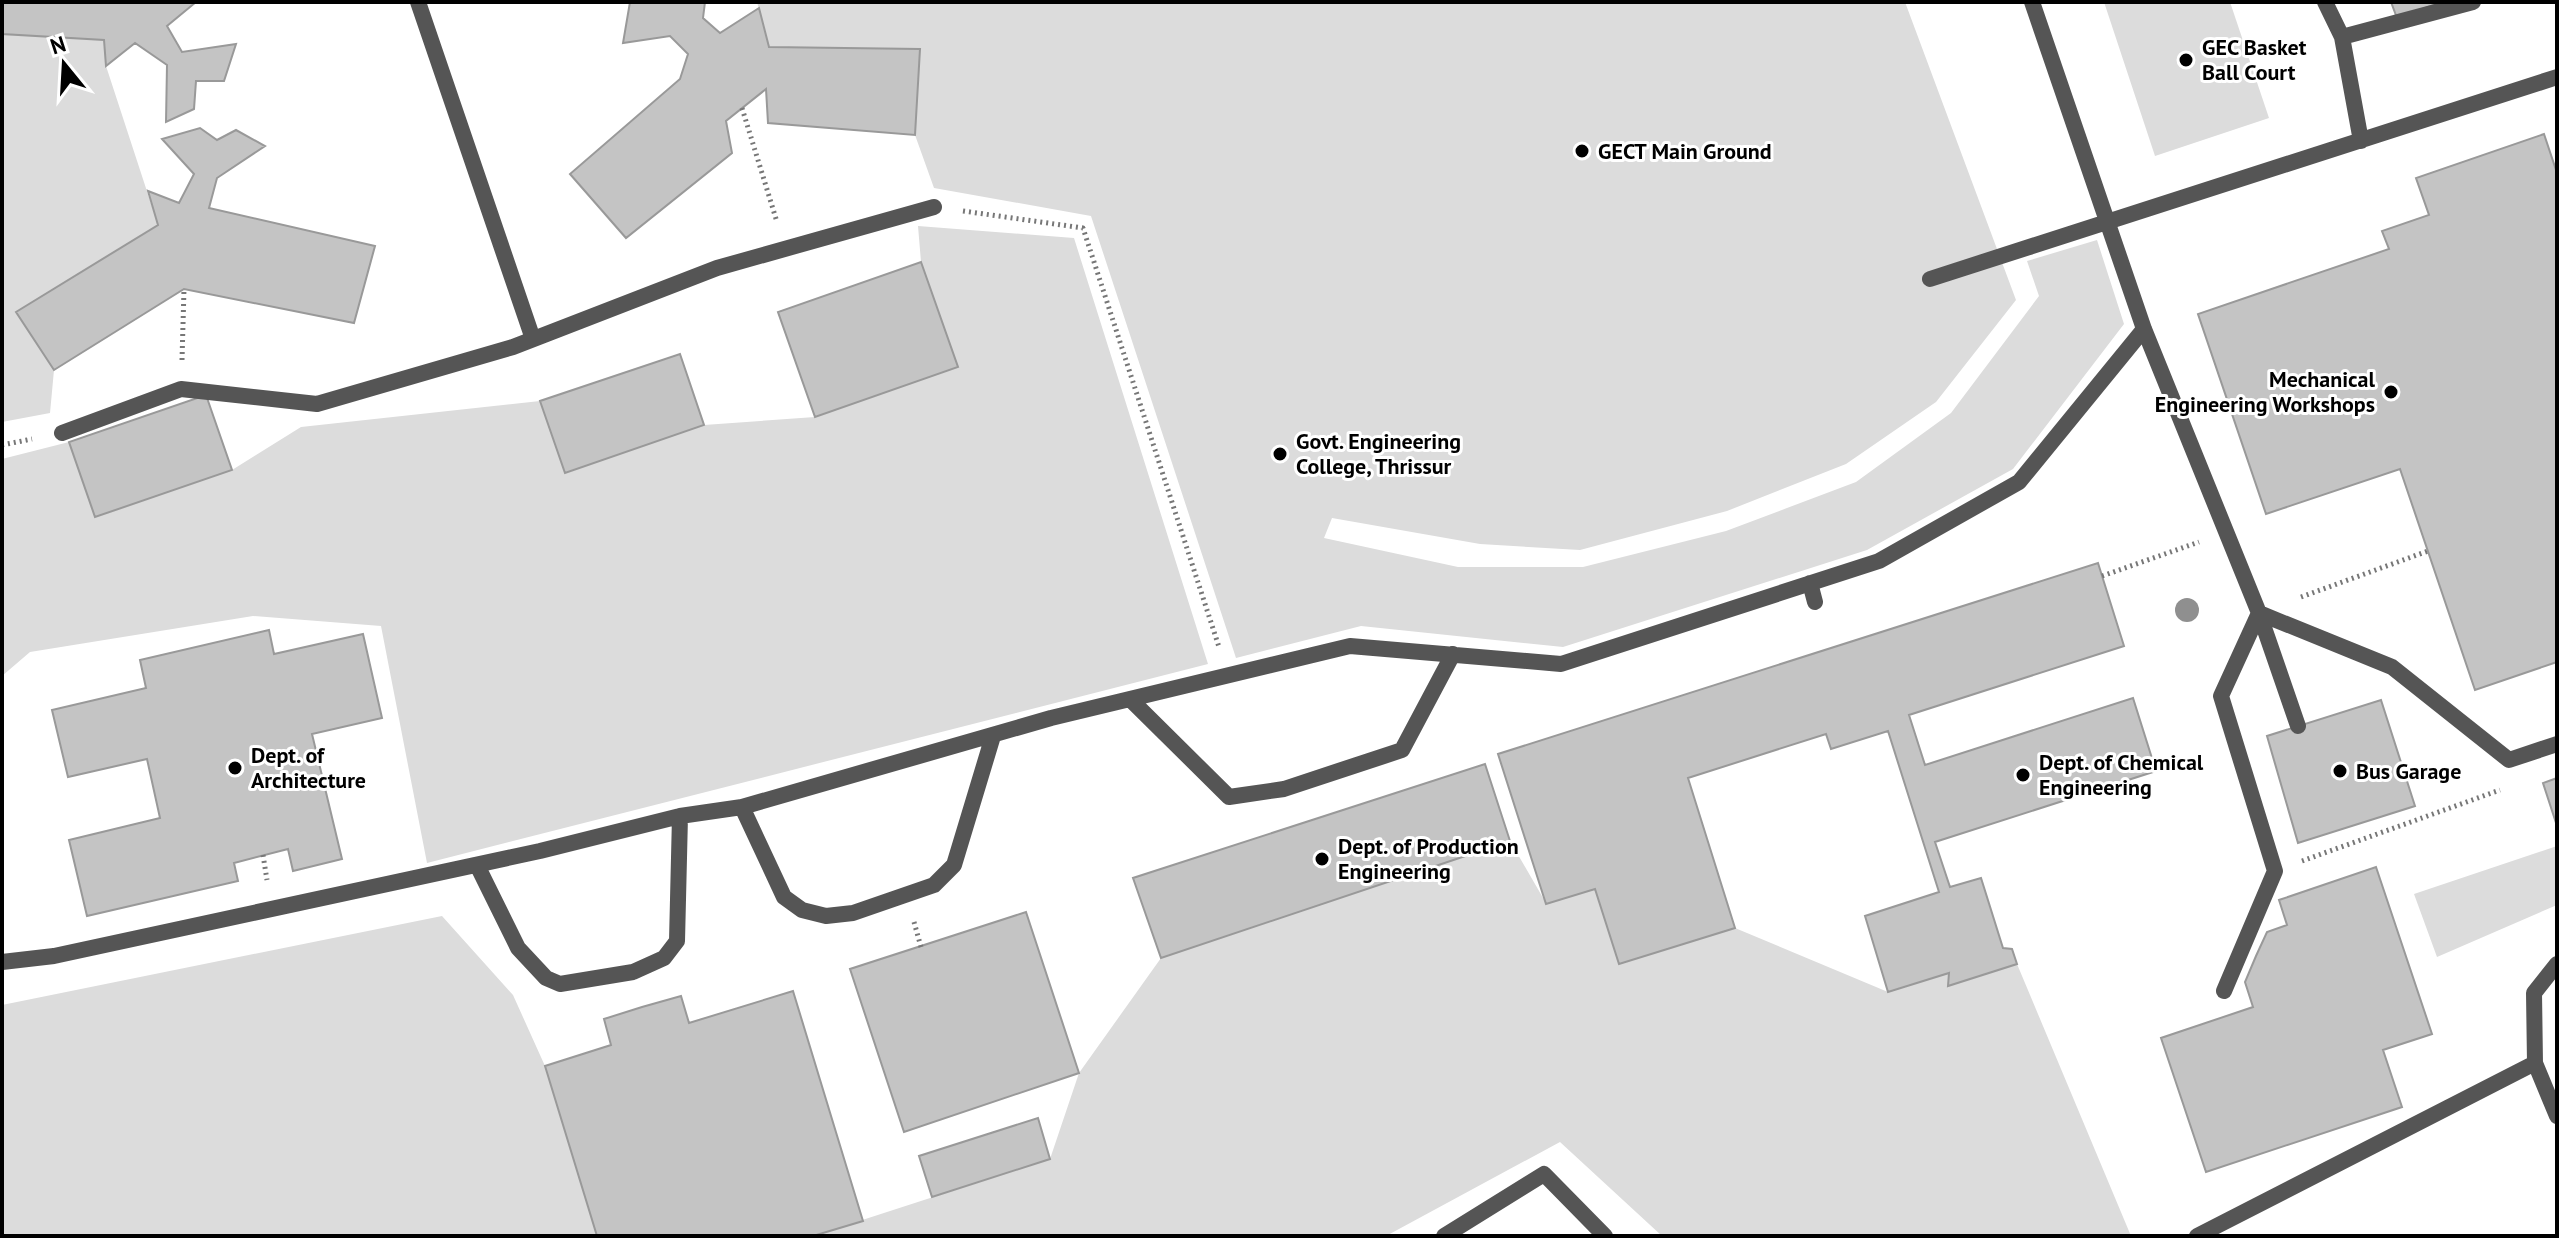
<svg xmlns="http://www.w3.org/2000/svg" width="2559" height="1238" font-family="'PT Sans',sans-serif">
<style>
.green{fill:#dcdcdc}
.building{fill:#c4c4c4;stroke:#999;stroke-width:2}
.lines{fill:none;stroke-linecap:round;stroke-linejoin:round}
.path{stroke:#777;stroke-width:5;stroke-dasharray:2 4;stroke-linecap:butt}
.lane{stroke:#555;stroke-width:16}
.street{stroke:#555;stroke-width:16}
.tree{fill:#8f8f8f}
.poi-dot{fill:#000;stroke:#fff;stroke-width:3}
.labels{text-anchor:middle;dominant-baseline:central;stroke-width:6;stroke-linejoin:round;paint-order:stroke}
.poi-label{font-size:22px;font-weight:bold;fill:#000;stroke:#fff;text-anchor:start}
</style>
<rect width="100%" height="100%" fill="#fff"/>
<path class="green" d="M 757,2 L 1905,2 L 2016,300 L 1936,402 L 1846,464 L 1727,511 L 1580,550 L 1480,544 L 1332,518 L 1324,538 L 1458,567 L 1583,567 L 1726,531 L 1856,482 L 1951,413 L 2039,296 L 2027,261 L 2097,240 L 2124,324 L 2013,469 L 1867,550 L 1563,647 L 1361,626 L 1236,658 L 1091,216 L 934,188 L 915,135 L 920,49 L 769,47 Z
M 2104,2 L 2230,2 L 2269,118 L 2155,156 Z
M 2,34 L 104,40 L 106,66 L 158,225 L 16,312 L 54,370 L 50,413 L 2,422 Z
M 918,226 L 1074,238 L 1208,664 L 427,863 L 381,626 L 253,616 L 30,652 L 2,676 L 2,459 L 69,442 L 96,517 L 232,470 L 301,427 L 540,401 L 566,473 L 704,425 L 815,417 L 958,367 L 921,262 Z
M 1510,841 L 1546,903 L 1595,889 L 1620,964 L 1735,928 L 1888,992 L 1949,973 L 1949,986 L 2017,964 L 2131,1236 L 1662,1236 L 1560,1142 L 1386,1236 L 813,1236 L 1050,1159 L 1079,1073 L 1161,958 Z
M 2557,846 L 2557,905 L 2437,957 L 2414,894 Z
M 442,916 L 513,995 L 545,1066 L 597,1236 L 2,1236 L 2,1005 Z"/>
<path class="building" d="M 2,2 L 196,2 L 167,26 L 182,52 L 236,44 L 224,81 L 196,81 L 194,109 L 166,122 L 167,65 L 135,43 L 106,66 L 104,40 L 2,34 Z
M 630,2 L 705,2 L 703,18 L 720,33 L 759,8 L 769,47 L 920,49 L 915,135 L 768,123 L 766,89 L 726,121 L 732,153 L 626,238 L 570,174 L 680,79 L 688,54 L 670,36 L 623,43 Z
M 2391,2 L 2434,2 L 2434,5 L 2397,18 Z
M 200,128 L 217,140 L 236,130 L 265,146 L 217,178 L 209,208 L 375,246 L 354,323 L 184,289 L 54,370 L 16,312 L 158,225 L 148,191 L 179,203 L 194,174 L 162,139 Z
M 2544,134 L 2557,173 L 2557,662 L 2475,690 L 2400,469 L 2266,514 L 2198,314 L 2389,249 L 2382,231 L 2429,215 L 2416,178 Z
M 921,262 L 958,367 L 815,417 L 778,312 Z
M 680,354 L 704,425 L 565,473 L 540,401 Z
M 206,395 L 232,470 L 95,517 L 69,442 Z
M 2098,563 L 2124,646 L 1909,715 L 1925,765 L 2133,698 L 2156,771 L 1935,842 L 1950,887 L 1981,878 L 2003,948 L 2012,949 L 2017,964 L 1948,986 L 1949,973 L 1888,992 L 1865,916 L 1939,892 L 1888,731 L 1831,749 L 1826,734 L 1688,778 L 1735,928 L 1619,964 L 1595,889 L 1546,904 L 1498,754 Z
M 269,630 L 274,654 L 363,634 L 382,718 L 312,734 L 342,859 L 293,871 L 288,849 L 234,863 L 238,881 L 87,916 L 69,840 L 160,818 L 147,759 L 68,777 L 52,710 L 146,688 L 140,660 Z
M 2381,700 L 2415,806 L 2298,843 L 2267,736 Z
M 1485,764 L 1510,841 L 1161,958 L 1133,878 Z
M 2557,778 L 2557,826 L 2543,783 Z
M 2376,867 L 2432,1034 L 2383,1050 L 2402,1107 L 2206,1172 L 2161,1038 L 2253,1007 L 2245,982 L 2256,956 L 2267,932 L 2287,925 L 2279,900 Z
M 1026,912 L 1079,1073 L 904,1132 L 850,969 Z
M 793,991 L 863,1221 L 813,1236 L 597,1236 L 545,1066 L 611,1045 L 604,1019 L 642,1007 L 681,996 L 689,1023 Z
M 1038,1118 L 1050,1159 L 932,1197 L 919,1156 Z"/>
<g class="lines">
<path class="path" d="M 742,108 L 777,222
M 963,211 L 1083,228 L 1219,647
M 182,360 L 184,289
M 2,445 L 32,439
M 2102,576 L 2199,542
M 2301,597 L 2428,551
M 263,855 L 267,880
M 2302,861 L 2500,790
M 914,922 L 921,947"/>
<path class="lane" d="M 418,2 L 533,339
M 2032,2 L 2144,329 L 2259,613 L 2221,696 L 2275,871 L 2224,991
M 2325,2 L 2342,37 L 2361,141
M 2342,37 L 2473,2
M 1930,279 L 2557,77
M 62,433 L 181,389 L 317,404 L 513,347 L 717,268 L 934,207
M 1810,583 L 1815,602
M 2259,613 L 2392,667 L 2509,760 L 2557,744
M 2259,613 L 2298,726
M 1130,699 L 1229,797 L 1284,789 L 1402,750 L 1453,654
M 742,807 L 784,897 L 802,910 L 826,916 L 853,913 L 934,885 L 954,865 L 993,736
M 477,865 L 518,948 L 546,978 L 560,984 L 633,972 L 664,958 L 677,941 L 680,816
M 2,962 L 54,956 L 540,851 L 680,816 L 742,807 L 1051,718 L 1350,646 L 1561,664 L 1879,561 L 2019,482 L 2144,329"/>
<path class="street" d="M 2557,964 L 2534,993 L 2535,1063 L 2557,1116
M 1444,1236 L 1544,1174 L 1605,1236
M 2197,1236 L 2535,1063"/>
</g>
<circle class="tree" cx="2187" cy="610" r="12"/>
<g class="poi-dot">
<circle cx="2186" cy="60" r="8"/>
<circle cx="1582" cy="151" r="8"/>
<circle cx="2391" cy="392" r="8"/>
<circle cx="1280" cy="454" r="8"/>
<circle cx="235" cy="768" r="8"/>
<circle cx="2340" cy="771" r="8"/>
<circle cx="2023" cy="775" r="8"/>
<circle cx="1322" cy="859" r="8"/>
</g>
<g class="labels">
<g class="poi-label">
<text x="2202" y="47">GEC Basket<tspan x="2202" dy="25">Ball Court</tspan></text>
<text x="1598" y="151">GECT Main Ground</text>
<text x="2375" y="379" text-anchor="end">Mechanical<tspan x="2375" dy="25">Engineering Workshops</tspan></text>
<text x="1296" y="441">Govt. Engineering<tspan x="1296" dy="25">College, Thrissur</tspan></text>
<text x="251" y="755">Dept. of<tspan x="251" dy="25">Architecture</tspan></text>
<text x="2039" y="762">Dept. of Chemical<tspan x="2039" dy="25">Engineering</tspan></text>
<text x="2356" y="771">Bus Garage</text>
<text x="1338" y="846">Dept. of Production<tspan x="1338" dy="25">Engineering</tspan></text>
</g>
</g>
<rect width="2559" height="1238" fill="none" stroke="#000000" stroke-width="8"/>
<g transform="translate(64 64) rotate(342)" stroke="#ffffff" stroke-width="6" paint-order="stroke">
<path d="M0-6L14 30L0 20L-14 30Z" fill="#000000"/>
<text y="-12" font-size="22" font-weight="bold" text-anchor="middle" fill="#000000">N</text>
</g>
</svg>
